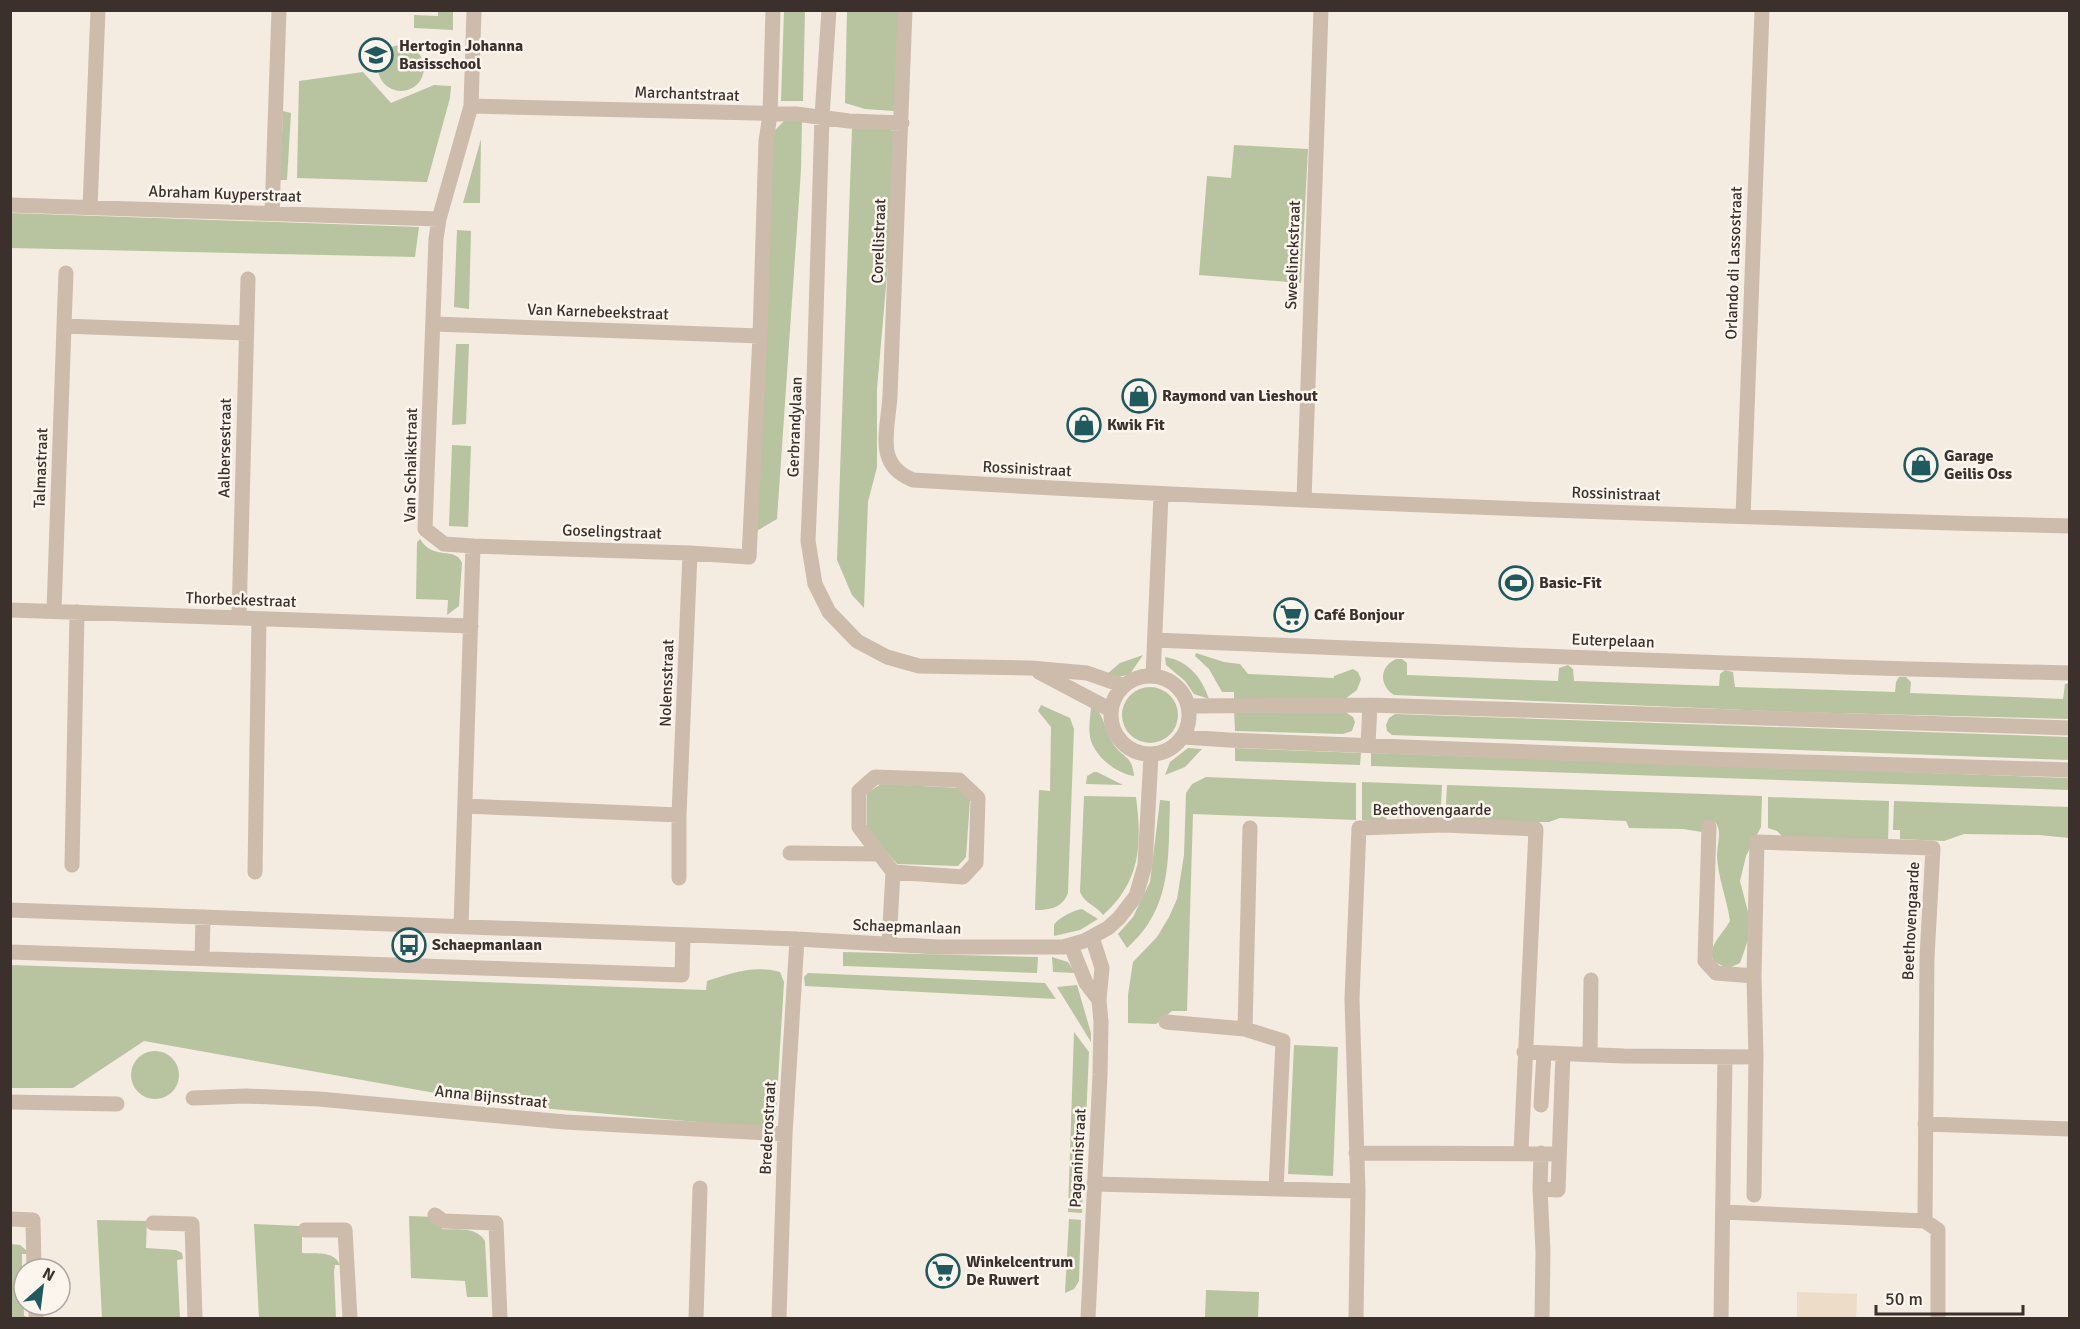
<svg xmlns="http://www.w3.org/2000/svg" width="2080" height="1329" font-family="Signika,sans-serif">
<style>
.green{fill:#b8c4a0}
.plaza{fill:#ecdcc8}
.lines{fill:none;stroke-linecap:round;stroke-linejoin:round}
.minor{stroke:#cdbbac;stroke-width:15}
.labels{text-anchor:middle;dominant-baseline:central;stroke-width:5;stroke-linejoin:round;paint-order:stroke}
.poi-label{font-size:16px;font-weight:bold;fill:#3b302b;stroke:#fbf5ee;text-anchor:start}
.street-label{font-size:16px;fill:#3b302b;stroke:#fbf5ee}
</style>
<rect width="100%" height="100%" fill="#f4ebe1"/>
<path class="green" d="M 438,11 L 453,11 L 453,30 L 414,28 L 414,15 L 438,16 Z
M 784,11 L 805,11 L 803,101 L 781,101 Z
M 847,11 L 905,11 L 894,111 L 865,109 L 845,103 Z
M378 68a23 23 0 1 1 46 0a23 23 0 1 1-46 0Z
M 363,72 L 391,103 L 434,85 L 451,86 L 450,98 L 427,182 L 297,178 L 299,81 Z
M 283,111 L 291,113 L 287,180 L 280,180 Z
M 802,119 L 801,170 L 777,519 L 755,532 L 772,133 L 784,121 Z
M 865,125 L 895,131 L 899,138 L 877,389 L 877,467 L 868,502 L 864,608 L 852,595 L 837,560 L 852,128 Z
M 481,139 L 480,203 L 463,203 Z
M 1234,145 L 1308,149 L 1301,283 L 1199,275 L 1207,176 L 1231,178 Z
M 11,213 L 419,227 L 415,257 L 11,248 Z
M 457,230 L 471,231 L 469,309 L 454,307 Z
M 456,344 L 469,344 L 466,424 L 452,425 Z
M 452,445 L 471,446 L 468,527 L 449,526 Z
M 420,539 C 433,561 456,546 462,563 L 459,606 L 447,615 L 448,600 L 416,599 L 417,542 Z
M 1196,653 L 1224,662 L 1240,664 L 1248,674 L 1334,678 L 1334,676 L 1353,669 L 1358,672 L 1361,679 L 1357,690 L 1345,699 L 1234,699 L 1234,692 L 1222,692 L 1209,669 L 1195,656 Z
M 1143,655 L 1130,674 L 1119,677 L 1107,674 L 1120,663 Z
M 1165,657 C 1189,661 1202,678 1209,699 L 1194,694 L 1185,681 L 1166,665 Z
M 1396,659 L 1402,659 L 1407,663 L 1407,675 L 1558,681 L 1559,668 L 1568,665 L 1573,669 L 1574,681 L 1719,686 L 1720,674 L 1725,670 L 1733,672 L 1735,687 L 1895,692 L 1896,682 L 1899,677 L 1906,677 L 1911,682 L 1910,693 L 2063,699 L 2065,684 L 2069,683 L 2069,719 L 1793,712 L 1394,695 C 1379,685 1379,667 1396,659 Z
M1122 715a28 28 0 1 1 56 0a28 28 0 1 1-56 0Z
M 1041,705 L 1070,718 L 1074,729 L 1068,893 C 1062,908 1050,910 1035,910 L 1039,790 L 1050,791 L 1051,727 L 1038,711 Z
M 1091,708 L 1098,710 C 1105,721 1106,734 1114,745 C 1124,759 1132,755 1134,776 C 1116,773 1097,758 1091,741 C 1088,731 1090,718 1091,708 Z
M 1234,710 L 1345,712 L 1353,717 L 1355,722 L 1352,731 L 1343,734 L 1235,731 Z
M 1395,714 L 2069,737 L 2069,760 L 1392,735 L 1387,731 L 1386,725 L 1389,718 Z
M 1188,748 L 1202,749 L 1185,767 L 1165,775 L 1170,762 Z
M 1235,748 L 1361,753 L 1360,765 L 1235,761 Z
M 1371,753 L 2069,778 L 2069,790 L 1371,766 Z
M 1094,772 L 1097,772 L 1123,785 L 1086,784 L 1087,776 Z
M 1206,777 L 1356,783 L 1356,820 L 1193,814 L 1187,1011 L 1172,1011 L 1156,1024 L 1128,1023 L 1128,995 L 1133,962 L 1157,937 L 1169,917 L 1177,899 L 1184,855 L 1186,793 L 1192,784 Z
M 1362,782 L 1442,785 L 1440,823 L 1427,818 L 1387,817 L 1386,821 L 1362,820 Z
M 881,784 L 961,788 L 970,800 L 966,857 L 958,866 L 897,864 L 867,828 L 867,793 Z
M 1447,785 L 1762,796 L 1761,827 L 1746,856 L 1740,881 L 1748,912 L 1748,940 L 1740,963 L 1729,968 C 1694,959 1721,937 1730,921 C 1727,899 1718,878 1717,856 C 1717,845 1722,832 1716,823 L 1713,821 L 1702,832 L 1683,829 L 1629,828 L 1626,821 L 1560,818 L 1549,822 L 1445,823 Z
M 1084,796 L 1136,797 C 1142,844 1141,881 1103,915 C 1096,905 1085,904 1080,892 Z
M 1768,797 L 1889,801 L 1888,844 L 1782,836 L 1777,831 L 1768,828 Z
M 1160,800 L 1170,801 C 1168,857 1173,908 1127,948 L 1118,934 L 1133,917 L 1150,882 Z
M 1894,801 L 2069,807 L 2069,838 L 2039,835 L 1964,834 L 1944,841 L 1900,839 L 1900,830 L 1893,830 Z
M 1082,909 L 1098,919 L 1080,930 L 1054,936 C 1054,934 1054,927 1054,925 C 1058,918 1074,910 1082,909 Z
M 843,952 L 1038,957 L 1037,973 L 843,966 Z
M 1052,957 L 1068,962 L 1075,973 L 1053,972 Z
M 11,965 L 706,990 L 707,981 C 732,973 753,965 780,972 L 784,982 L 775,1129 L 497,1104 L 144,1041 L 73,1088 L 11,1088 Z
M 808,973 L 1045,983 L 1056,999 L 805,986 L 804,977 Z
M 1077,985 L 1091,1033 L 1091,1042 L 1057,987 Z
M 1074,1032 L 1089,1052 L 1082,1213 L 1068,1212 Z
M 1294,1045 L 1338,1047 L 1333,1176 L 1288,1174 Z
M131 1075a24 24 0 1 1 48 0a24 24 0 1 1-48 0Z
M 409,1216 L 435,1217 L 442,1229 C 457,1230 476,1226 485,1241 L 488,1297 L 467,1297 L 465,1281 L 411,1278 Z
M 1069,1219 L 1081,1220 L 1079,1281 L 1074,1289 L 1065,1293 Z
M 97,1220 L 147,1221 L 146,1248 L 176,1250 L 182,1253 L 183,1259 L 177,1260 L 180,1318 L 102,1318 Z
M 254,1224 L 300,1226 L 302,1229 L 302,1253 C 315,1254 334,1250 340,1265 L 335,1265 L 334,1272 L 336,1318 L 259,1318 Z
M 11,1244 L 20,1245 L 27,1251 L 27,1254 L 22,1254 L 22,1261 L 24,1316 L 31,1318 L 11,1318 Z
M 1206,1290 L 1259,1292 L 1258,1318 L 1205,1318 Z"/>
<path class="plaza" d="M 1797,1292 L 1857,1294 L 1856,1318 L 1797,1318 Z"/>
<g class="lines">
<path class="minor" d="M 829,10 L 822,116 L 812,447 L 808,541 L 815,584 L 829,612 L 857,641 L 887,657 L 919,666 L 1031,668 L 1087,673 L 1124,686
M 905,10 L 890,396 C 888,430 874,465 913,480 C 1298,503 1684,516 2070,526
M 471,106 L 796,114 L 849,121 L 902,123
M 10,205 L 439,219
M 90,208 L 98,10
M 272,214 L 279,10
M 434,324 L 760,336
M 64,326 L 66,273
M 1304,500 L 1321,10
M 1743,517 L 1762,10
M 473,546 L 690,553 L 749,557 L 760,336 L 766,141 L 770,115 L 773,10
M 10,610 L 471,626
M 54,611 L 64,326 L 246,333
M 239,618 L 248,279
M 1155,640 C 1460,653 1764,666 2070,673
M 1039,672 L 1111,710
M1111 715a39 39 0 1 1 78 0a39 39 0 1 1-78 0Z
M 1153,676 L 1161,495
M 1188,706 L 1370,705 L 2070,728
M 1183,737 L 1229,740 L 1705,759 L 2070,770
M 1368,745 L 1370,705
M 465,806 L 679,815
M 1709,827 L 1705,961 L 1716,973 L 1754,976
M 790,853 L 878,854
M 72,865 L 77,612
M 255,872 L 259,619
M 679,878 L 679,815 L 690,553
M 10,910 L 797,939 L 938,947 L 1063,947 L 1084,941 L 1108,928 L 1119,918 L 1136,896 L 1145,865 L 1151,755
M 461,927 L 473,546 L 444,544 L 425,529 L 436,239 L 439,219 L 471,106 L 474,10
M 889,944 L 893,872 L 859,827 L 859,791 L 875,777 L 959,780 L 978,798 L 976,863 L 963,877 L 893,872
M 1071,946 L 1086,983 L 1099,1000
M 10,952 L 682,975 L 683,935
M 202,958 L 203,917
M 1166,1022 L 1245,1029 L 1283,1041 L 1276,1189
M 1245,1029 L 1250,828
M 1524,1052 L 1624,1056 L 1756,1057 L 1754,976 L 1757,842 L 1933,848 L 1927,957 L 1925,1221 L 1938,1230 L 1938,1318
M 1590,1054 L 1591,980
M 193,1098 L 246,1096 L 319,1099 L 565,1122 L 785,1134
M 10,1102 L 117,1104
M 1541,1105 L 1544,1053
M 1925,1124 L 2070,1129
M 1356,1153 L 1559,1154
M 1541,1153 L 1540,1189 L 1543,1252 L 1542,1318
M 1094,1184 L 1358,1191
M 1540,1189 L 1558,1190 L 1563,1054
M 1754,1195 L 1756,1057
M 1723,1212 L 1925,1221
M 435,1215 L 443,1221 L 496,1223 L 500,1318
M 10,1219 L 33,1220 L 34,1269
M 153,1223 L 192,1224 L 195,1318
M 305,1230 L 345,1230 L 350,1318
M 36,1305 L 36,1318
M 696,1318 L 700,1188
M 779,1318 L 785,1134 L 797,939
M 1088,1318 L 1100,1075 L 1101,1022 L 1099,1000 L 1102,968 L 1092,937
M 1356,1318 L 1358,1191 L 1352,999 L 1359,828 L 1443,825 L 1536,829 L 1521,1152
M 1721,1318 L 1725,1058"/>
</g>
<defs>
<symbol id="school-ring" viewBox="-11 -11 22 22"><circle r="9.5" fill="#fbf5ee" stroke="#1f5a5e" stroke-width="1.5"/><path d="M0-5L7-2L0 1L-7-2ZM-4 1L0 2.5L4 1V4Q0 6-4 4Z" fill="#1f5a5e"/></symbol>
<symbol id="shop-ring" viewBox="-11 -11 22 22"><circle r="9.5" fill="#fbf5ee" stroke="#1f5a5e" stroke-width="1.5"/><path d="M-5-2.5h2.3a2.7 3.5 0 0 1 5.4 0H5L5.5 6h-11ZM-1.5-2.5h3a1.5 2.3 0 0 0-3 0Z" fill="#1f5a5e"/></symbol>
<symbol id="stadium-ring" viewBox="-11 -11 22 22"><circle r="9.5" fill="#fbf5ee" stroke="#1f5a5e" stroke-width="1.5"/><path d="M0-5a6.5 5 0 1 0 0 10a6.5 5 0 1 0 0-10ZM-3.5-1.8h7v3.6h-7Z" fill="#1f5a5e"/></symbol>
<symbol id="supermarket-ring" viewBox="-11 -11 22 22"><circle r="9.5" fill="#fbf5ee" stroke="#1f5a5e" stroke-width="1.5"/><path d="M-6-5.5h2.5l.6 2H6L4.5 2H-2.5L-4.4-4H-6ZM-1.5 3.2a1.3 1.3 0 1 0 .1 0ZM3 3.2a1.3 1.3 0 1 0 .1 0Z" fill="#1f5a5e"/></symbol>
<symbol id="bus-ring" viewBox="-11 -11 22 22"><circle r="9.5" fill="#fbf5ee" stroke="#1f5a5e" stroke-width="1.5"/><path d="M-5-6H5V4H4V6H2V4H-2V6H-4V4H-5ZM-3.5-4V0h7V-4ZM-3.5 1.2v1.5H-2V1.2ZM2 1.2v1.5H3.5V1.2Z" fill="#1f5a5e"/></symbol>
</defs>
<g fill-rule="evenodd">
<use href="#school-ring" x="357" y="36" width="38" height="38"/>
<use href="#shop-ring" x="1120" y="377" width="38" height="38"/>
<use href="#shop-ring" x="1065" y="406" width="38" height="38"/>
<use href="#shop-ring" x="1902" y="446" width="38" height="38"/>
<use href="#stadium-ring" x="1497" y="564" width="38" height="38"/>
<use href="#supermarket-ring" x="1272" y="596" width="38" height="38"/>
<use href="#bus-ring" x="390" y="926" width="38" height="38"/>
<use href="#supermarket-ring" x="924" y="1252" width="38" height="38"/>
</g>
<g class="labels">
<g class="poi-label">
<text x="399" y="46">Hertogin Johanna<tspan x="399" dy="18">Basisschool</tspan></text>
<text x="1162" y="396">Raymond van Lieshout</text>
<text x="1107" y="425">Kwik Fit</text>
<text x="1944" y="456">Garage<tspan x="1944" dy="18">Geilis Oss</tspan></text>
<text x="1539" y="583">Basic-Fit</text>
<text x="1314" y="615">Café Bonjour</text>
<text x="432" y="945">Schaepmanlaan</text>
<text x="966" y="1262">Winkelcentrum<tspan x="966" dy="18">De Ruwert</tspan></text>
</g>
<g class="street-label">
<text transform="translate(687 94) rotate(2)">Marchantstraat</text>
<text transform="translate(225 194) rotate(2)">Abraham Kuyperstraat</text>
<text transform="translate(879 241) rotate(-88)">Corellistraat</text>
<text transform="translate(1293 255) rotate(-88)">Sweelinckstraat</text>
<text transform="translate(1734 263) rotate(-88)">Orlando di Lassostraat</text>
<text transform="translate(598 312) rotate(2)">Van Karnebeekstraat</text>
<text transform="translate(795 427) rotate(-88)">Gerbrandylaan</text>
<text transform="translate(225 448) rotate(-89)">Aalbersestraat</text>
<text transform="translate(411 465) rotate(-89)">Van Schaikstraat</text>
<text transform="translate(41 468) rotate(-88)">Talmastraat</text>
<text transform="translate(1027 469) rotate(3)">Rossinistraat</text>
<text transform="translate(1616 494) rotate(2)">Rossinistraat</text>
<text transform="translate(612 532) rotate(2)">Goselingstraat</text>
<text transform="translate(241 600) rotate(2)">Thorbeckestraat</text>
<text transform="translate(1613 641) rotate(2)">Euterpelaan</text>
<text transform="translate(667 683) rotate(-88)">Nolensstraat</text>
<text x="1432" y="810">Beethovengaarde</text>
<text transform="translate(1911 921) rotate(-87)">Beethovengaarde</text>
<text transform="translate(907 927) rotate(2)">Schaepmanlaan</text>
<text transform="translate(491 1097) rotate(6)">Anna Bijnsstraat</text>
<text transform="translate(768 1128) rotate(-87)">Brederostraat</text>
<text transform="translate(1078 1158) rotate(-87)">Paganinistraat</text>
</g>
</g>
<rect width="2080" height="1329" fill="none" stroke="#3b302b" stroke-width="24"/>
<g transform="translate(42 1287) rotate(28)"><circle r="28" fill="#fbf5ee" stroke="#aea6a0" stroke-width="1.5"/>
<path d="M0-4.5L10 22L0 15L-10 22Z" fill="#1f5a5e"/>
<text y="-9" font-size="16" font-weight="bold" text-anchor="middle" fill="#3b302b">N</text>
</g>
<path d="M1876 1305v9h147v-9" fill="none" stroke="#3b302b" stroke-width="3"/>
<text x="1885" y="1305" font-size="18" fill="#3b302b" stroke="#fbf5ee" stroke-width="4.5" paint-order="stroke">50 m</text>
</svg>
